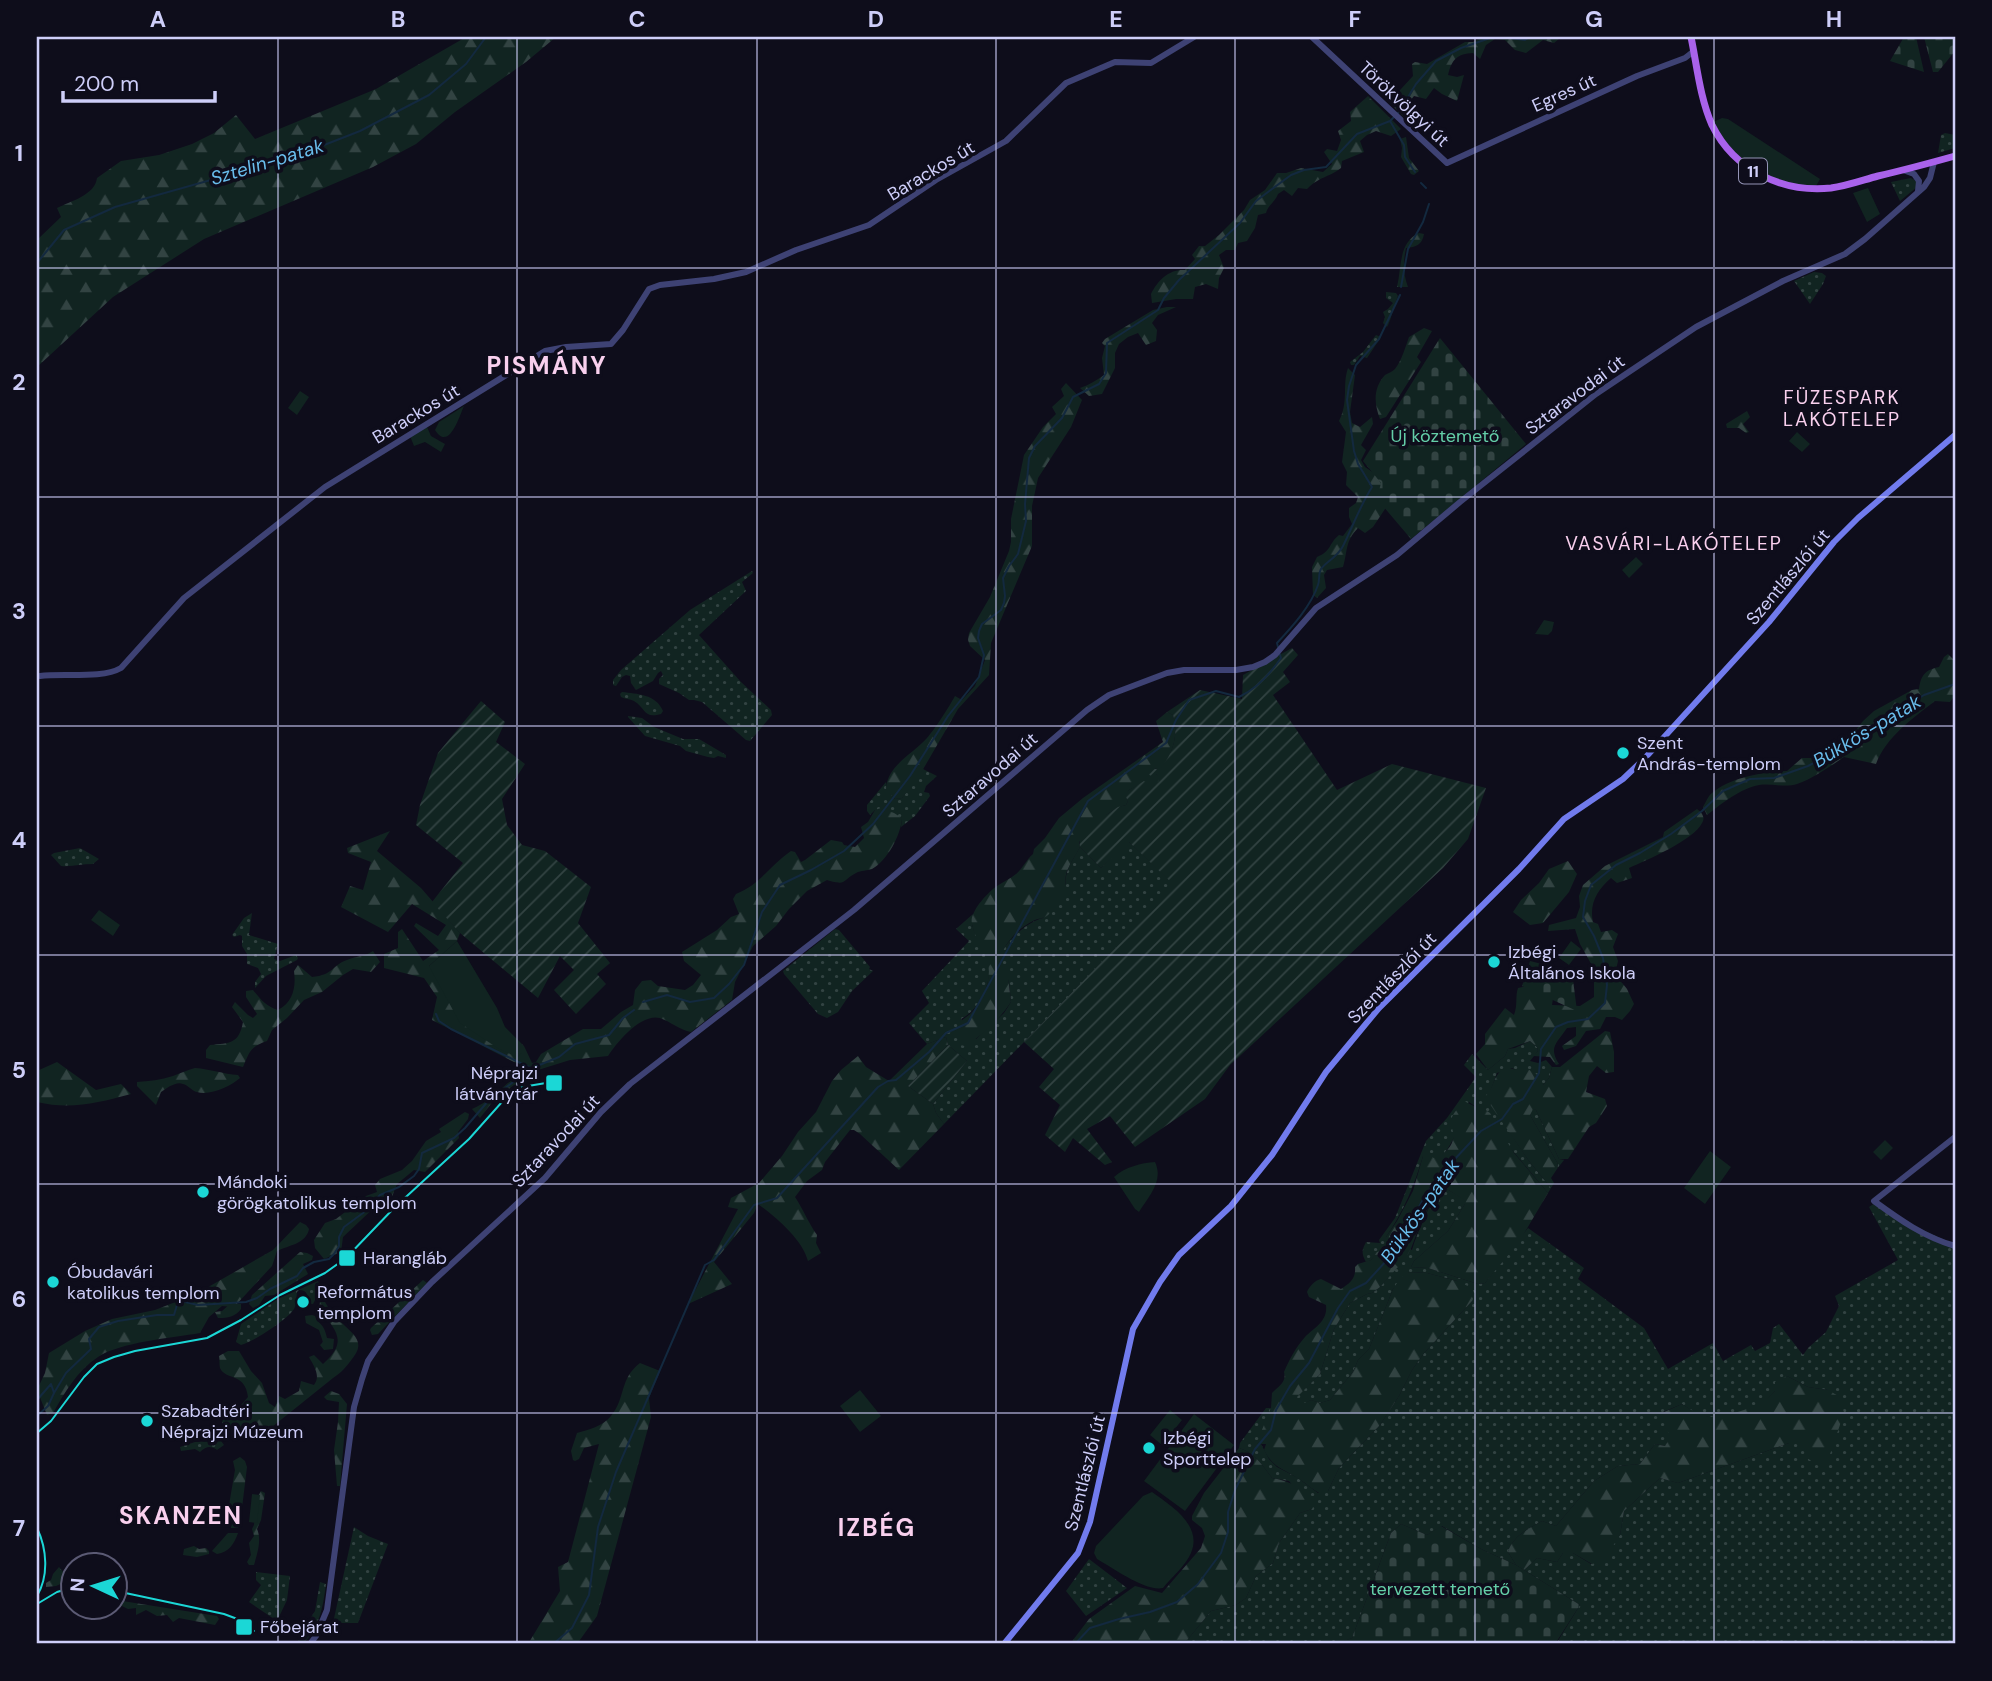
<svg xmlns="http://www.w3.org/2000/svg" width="1992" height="1681" font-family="'DM Sans',sans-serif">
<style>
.grass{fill:url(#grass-dots)}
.forest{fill:url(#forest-firs)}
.cemetery{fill:url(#cemetery-stones)}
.park{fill:#112421}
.garden{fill:url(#garden-furrows)}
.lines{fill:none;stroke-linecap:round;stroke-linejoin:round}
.stream{stroke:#13293f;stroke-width:2}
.tertiary{stroke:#3e4274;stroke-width:6}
.secondary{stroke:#717bed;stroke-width:6}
.primary{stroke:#a962eb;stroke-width:7}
.tram{stroke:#1bd7d6;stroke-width:2}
.grid{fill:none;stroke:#cecef9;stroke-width:2;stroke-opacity:0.55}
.poi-dot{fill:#1bd7d6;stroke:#0e0d1b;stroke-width:2.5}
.labels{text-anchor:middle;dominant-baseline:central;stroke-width:7;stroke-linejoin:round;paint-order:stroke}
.shield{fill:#0e0d1b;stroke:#9494b6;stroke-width:2}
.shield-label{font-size:16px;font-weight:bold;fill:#cecef9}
.street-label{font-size:18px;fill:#cecef9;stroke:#0e0d1b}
.park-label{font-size:18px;fill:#64cea8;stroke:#0e0d1b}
.poi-label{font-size:18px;fill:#cecef9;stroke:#0e0d1b;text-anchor:start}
.water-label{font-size:19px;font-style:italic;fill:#69bdec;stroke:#0e0d1b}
.neighbourhood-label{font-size:19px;letter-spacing:2px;fill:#f9d0ee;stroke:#0e0d1b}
.district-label{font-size:24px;font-weight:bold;letter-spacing:2px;fill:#f9d0ee;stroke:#0e0d1b}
.neatline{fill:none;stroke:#cecef9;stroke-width:2.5}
.grid-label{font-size:23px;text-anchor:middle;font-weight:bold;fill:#cecef9}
</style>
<defs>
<pattern id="grass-dots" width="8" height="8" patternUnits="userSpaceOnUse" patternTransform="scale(1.75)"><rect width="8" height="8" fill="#112421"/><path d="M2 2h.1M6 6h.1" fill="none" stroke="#324342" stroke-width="1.8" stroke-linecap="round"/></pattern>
<pattern id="forest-firs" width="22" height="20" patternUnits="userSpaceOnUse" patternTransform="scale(1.75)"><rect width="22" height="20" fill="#112421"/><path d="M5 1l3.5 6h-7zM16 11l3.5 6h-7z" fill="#324342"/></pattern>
<pattern id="cemetery-stones" width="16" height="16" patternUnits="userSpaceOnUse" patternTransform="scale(1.75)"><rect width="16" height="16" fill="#112421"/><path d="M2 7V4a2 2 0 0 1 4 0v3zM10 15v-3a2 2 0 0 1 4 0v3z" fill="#324342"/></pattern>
<pattern id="garden-furrows" width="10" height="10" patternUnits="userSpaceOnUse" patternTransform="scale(1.75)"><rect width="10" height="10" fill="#112421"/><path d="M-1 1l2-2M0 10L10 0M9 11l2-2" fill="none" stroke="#324342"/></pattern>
</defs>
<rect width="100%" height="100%" fill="#0e0d1b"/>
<path class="grass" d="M 1945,133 L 1955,135 L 1955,148 L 1938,153 L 1941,135 Z
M 1911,178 L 1917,182 L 1917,187 L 1900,201 L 1891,182 Z
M 1814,272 L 1822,273 L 1826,276 L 1823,284 L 1810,304 L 1794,281 Z
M 1386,292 L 1396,293 L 1398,296 C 1393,307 1393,315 1387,327 L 1383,323 L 1385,317 L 1383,312 L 1388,309 L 1393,303 L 1386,298 Z
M 1376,335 L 1381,337 L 1367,358 L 1360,356 L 1354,365 L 1351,365 L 1350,362 L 1363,352 Z
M 752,571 L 753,573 L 742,582 L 746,591 L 699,635 L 741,682 L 771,710 L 772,715 L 750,741 L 746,740 L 702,702 L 694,700 L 689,700 L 679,693 L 659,684 L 659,679 L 663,675 L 661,671 L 658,673 L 653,681 L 638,689 L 636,690 L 631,683 L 630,676 L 626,675 L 622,677 L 616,686 L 613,685 L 613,680 L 621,670 L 690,610 Z
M 622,692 C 637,694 656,694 663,711 L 661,714 C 643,719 646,708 634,701 C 630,699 625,699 621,697 L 620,694 Z
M 628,716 L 642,718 L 654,727 L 683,739 L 699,739 L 726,755 L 726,758 L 718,756 L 714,758 L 708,757 L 686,751 L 680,746 L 645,736 L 628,717 Z
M 923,769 L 937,776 L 926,786 L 924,792 L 929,793 L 930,796 L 915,816 L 901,827 L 902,818 L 875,810 L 870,815 L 867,811 L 867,805 L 886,782 L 887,790 L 895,799 L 902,798 Z
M 1128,841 L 1176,886 L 944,1124 L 936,1113 L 933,1104 L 967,1061 L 948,1045 L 946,1037 L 927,1044 L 909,1023 L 929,1003 L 922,991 L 969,941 L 956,929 L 973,914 C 968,931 982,941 987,956 C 995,978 981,1009 961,1019 L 976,1039 L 1004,1013 L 1011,1002 C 1010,994 1010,986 1008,979 C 1006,974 1001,970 1000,964 C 996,947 1028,921 1043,918 L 1066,884 C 1064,871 1074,858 1080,847 L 1101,868 Z
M 80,848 L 99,859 L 93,864 C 81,864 72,867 61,866 L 51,855 L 54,853 Z
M 252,913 L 249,935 L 278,944 L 274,959 L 280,961 L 296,955 L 298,958 L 297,960 L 266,976 L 255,988 L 255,982 L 261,974 L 258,968 L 247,964 L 247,954 L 242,946 L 242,936 L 240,935 L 234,937 L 232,935 L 244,918 Z
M 835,929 L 839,930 L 870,967 L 869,969 L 873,971 L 852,991 L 838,1012 L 827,1018 L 818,1014 L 784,974 L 783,971 Z
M 1530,1041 L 1537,1047 L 1538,1051 L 1530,1061 L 1538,1063 L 1546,1060 L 1552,1067 L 1549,1078 L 1543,1085 L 1512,1068 L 1497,1073 L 1490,1092 L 1486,1097 L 1529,1161 L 1551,1188 L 1548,1193 L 1476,1107 L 1469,1102 C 1463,1115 1451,1151 1440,1157 C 1435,1160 1429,1157 1423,1156 C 1414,1186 1404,1211 1386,1237 L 1412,1250 C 1418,1229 1429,1211 1435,1191 L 1447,1189 L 1465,1200 L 1465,1204 L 1448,1231 L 1414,1261 L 1411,1267 L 1428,1268 L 1478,1284 L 1485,1283 L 1528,1228 L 1584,1268 L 1578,1279 L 1644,1328 L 1668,1369 L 1713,1343 L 1723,1361 L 1751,1345 L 1755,1351 L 1770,1343 L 1773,1328 L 1779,1324 L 1803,1355 L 1808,1348 L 1826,1332 L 1839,1306 L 1835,1296 L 1898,1260 L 1869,1207 L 1878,1201 L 1904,1221 L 1955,1245 L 1955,1644 L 1556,1644 L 1580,1605 L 1524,1570 L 1537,1558 L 1557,1562 L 1563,1553 L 1573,1553 L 1591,1564 L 1620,1535 L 1624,1511 L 1660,1478 L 1678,1483 L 1789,1443 L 1805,1443 L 1828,1390 L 1808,1387 L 1787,1376 L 1775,1391 L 1761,1405 L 1721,1419 L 1698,1415 L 1682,1404 L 1663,1412 L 1671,1438 L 1665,1446 L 1655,1444 L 1640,1464 L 1618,1466 L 1594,1481 L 1556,1526 L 1542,1521 C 1528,1529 1513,1536 1508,1552 L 1516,1565 L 1481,1549 L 1442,1526 L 1427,1535 L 1401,1524 L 1391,1533 L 1352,1638 L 1344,1641 L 1342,1644 L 1184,1644 L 1211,1611 L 1236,1605 L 1246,1598 L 1256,1576 L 1273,1563 L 1279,1543 L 1300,1513 L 1312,1509 L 1289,1481 L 1272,1478 C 1263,1466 1254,1452 1239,1448 L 1240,1443 L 1266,1408 L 1271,1408 L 1261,1444 L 1269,1459 L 1277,1467 L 1298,1478 L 1318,1493 L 1328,1491 L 1339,1468 L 1380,1425 L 1399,1396 L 1412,1370 L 1425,1352 L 1472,1301 L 1457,1281 L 1427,1273 L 1409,1272 L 1393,1289 L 1369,1349 L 1358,1360 L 1353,1372 L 1330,1400 L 1320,1403 L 1311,1400 L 1300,1406 L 1294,1399 L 1320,1374 L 1334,1329 L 1350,1303 L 1367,1294 L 1372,1293 L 1380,1287 L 1397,1267 L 1387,1255 L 1377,1253 L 1371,1260 L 1366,1262 C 1361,1253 1362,1250 1366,1242 L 1380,1243 L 1379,1240 L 1395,1218 L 1426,1141 L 1447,1118 L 1476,1077 L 1464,1065 L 1472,1054 L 1488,1070 L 1505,1056 L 1508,1049 L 1515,1048 Z
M 1532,1108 L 1536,1110 L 1559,1159 L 1564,1160 L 1557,1169 L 1558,1164 L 1530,1115 Z
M 318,1281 L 321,1288 L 313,1304 L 308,1303 C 308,1296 308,1290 299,1290 L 297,1292 C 296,1298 297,1304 294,1309 C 287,1320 253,1342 241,1345 L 236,1342 L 241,1324 L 278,1299 Z
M 221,1441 L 224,1445 L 217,1450 C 210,1445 206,1447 200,1452 L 195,1449 L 181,1451 L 180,1447 L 195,1442 Z
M 354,1527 L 368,1536 L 388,1544 L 358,1623 L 333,1623 Z
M 1089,1559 L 1127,1588 L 1086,1616 L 1066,1591 Z
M 256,1572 L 290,1576 L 287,1600 L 277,1621 L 249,1602 L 261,1585 L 256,1580 Z
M 320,1582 L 326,1584 C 323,1607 320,1626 303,1644 L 300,1644 L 298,1641 L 304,1637 L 305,1627 L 315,1611 Z"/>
<path class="forest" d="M 466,37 L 556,37 L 526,62 L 455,112 L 416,144 L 373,167 L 204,239 L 113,297 L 37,367 L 37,240 L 61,217 L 57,208 C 71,201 95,195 97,178 L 121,161 L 159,155 L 192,144 L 214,133 L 236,115 L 255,139 L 376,89 Z
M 1483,37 L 1560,38 L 1554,43 L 1543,40 L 1526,53 L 1515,50 L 1505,40 L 1495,39 L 1486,45 L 1480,59 L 1473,53 C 1457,54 1452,59 1448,75 L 1457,77 L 1464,75 L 1457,101 L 1442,94 L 1434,88 L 1426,99 L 1414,96 L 1410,101 L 1405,118 L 1389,102 L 1413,76 L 1412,64 L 1415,62 L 1427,64 L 1465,42 L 1473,42 Z
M 1368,96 L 1401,129 L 1391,136 L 1376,131 L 1367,135 L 1360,141 L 1364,152 L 1342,161 L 1341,168 C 1328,178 1320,176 1307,189 L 1298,188 L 1292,196 L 1284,190 L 1278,194 C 1275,202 1268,205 1266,213 L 1258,215 L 1255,228 L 1247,241 L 1238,243 L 1235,250 L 1226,250 L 1219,255 L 1224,268 L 1219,278 L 1218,289 L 1206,284 L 1195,287 L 1193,299 L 1176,299 L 1152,303 L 1151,294 C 1158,280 1169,269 1185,270 L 1195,259 L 1192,255 L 1199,246 L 1205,246 L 1219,235 L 1244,210 L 1250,200 L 1265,190 L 1277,173 L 1286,173 L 1301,168 L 1323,172 L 1332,164 L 1324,152 L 1327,149 L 1337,151 L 1341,140 L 1338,131 L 1351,121 L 1350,112 Z
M 1406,137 L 1409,158 L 1419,171 L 1414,175 L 1411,174 L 1401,157 L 1402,148 L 1400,139 Z
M 1419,233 L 1424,234 C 1422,245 1416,247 1406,248 C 1403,262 1403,274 1408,287 L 1397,287 C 1402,267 1398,243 1419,233 Z
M 1167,307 L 1176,307 L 1158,315 L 1152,323 L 1157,330 L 1156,341 L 1146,345 L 1138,333 L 1128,337 L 1119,344 L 1115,353 L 1115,368 L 1102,394 L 1089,396 L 1080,388 C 1089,385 1097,380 1104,375 L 1102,358 L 1105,346 L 1102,343 L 1105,339 L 1153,310 Z
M 1424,328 L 1432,331 L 1417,357 L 1421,362 L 1386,417 L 1380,419 C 1374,404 1373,388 1385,375 C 1388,373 1392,372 1395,369 C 1402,360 1405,348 1409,337 Z
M 1348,368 L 1355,375 L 1350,412 L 1352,423 L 1360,427 L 1372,417 L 1373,424 L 1361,445 L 1366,450 L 1361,460 L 1365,467 L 1380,477 L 1387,506 L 1373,527 L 1365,533 L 1358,528 C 1345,541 1348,550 1343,567 L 1327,570 L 1324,575 L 1326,588 L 1317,598 L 1313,595 L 1312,567 L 1317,557 C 1332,551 1328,544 1339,535 L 1343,536 L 1352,524 L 1349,517 L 1349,508 L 1356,503 L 1358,497 L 1346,485 L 1347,472 L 1342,462 L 1346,432 L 1339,421 C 1349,402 1342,385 1348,368 Z
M 1066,383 L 1082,400 L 1071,427 L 1038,478 L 1032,506 L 1032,546 L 991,643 L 989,675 L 958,709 L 918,778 L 902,798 L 895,799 L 886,790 C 886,766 913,754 927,738 C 935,729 949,707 955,696 L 962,700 L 975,686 L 985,660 L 970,646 L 968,640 L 969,633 L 990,597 L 1009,551 L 1011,542 L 1011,519 L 1024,455 L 1043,427 L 1056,414 L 1052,407 L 1064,396 L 1061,389 Z
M 1747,411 L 1750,417 L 1743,424 L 1749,432 L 1746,433 L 1739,428 L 1727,428 L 1726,424 Z
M 1948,654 L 1955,661 L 1955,695 L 1950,702 L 1935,701 C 1913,718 1886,737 1876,764 L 1844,757 C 1829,767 1814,778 1797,784 C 1785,788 1771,783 1759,785 C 1741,788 1721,804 1707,815 L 1703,807 C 1706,802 1708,796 1712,793 C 1731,777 1763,772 1787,771 L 1802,758 L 1814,758 L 1829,751 L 1834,743 L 1856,730 L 1863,721 L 1874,711 L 1912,690 L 1919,689 C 1921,675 1925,670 1939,667 L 1944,657 Z
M 1167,712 L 1173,715 C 1179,735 1173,755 1159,771 L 1155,768 L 1156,774 L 1160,777 L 1159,782 L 1152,787 L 1144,782 L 1129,790 L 1126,795 L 1128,801 L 1126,805 C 1106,810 1093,828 1079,842 L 1080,847 C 1076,855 1070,863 1067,871 C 1064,879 1067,886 1065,893 C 1062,899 1054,910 1048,915 C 1044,919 1038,918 1033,921 C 1018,928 997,949 1001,967 L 1010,970 L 1008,977 L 1011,1002 C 999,1020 983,1035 965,1046 L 961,1045 L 957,1027 C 962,1018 965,1019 971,1013 C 979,1006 987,990 988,980 C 993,956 976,945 972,924 C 969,913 985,896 993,889 C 1000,883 1009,880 1016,874 C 1023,868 1026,860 1033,854 L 1034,849 L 1045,838 L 1059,818 L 1083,798 L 1163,742 L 1156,721 Z
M 881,808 L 894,813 L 902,818 C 901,835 887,861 872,869 C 867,871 861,870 856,873 C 841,881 847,886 827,880 L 807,891 L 789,909 L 776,926 L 753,946 L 735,982 L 732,1000 L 691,1032 C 680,1030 671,1022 660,1018 C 641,1013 617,1042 608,1056 L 570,1060 L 538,1070 L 514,1062 L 432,1020 L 437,997 L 424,978 L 384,968 L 384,954 L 398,948 L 398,932 L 402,929 L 423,961 L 439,950 L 414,926 L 416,923 L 438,936 L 446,925 L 412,904 L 388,932 L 341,907 L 350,886 L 363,890 L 371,862 L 348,853 L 347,848 L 390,831 L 377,851 L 421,888 L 460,933 L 457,941 L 429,966 L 521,1051 L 522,1044 L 524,1046 L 532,1063 L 536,1062 L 541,1054 L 583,1029 L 601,1029 L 621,1012 L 633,1005 L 635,990 L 642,981 L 651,980 L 658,986 L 685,990 L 693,985 L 701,975 L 684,961 L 682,952 L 717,930 L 731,917 L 739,914 L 733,899 L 736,894 C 761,884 769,866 791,851 L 795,852 L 801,862 L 805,860 L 831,840 L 842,842 L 844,845 L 855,847 L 864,838 L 861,827 L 868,822 L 875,810 Z
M 1697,809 C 1701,812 1706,817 1702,823 C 1694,840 1647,860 1629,868 L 1632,878 L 1617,883 L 1611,878 C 1597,890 1589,904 1593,922 L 1598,924 L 1601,932 L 1612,930 L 1618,934 L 1613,947 L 1618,961 L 1615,974 L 1627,989 L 1634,1004 L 1630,1011 L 1622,1020 L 1615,1017 L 1606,1017 L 1600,1029 L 1586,1031 L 1576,1046 L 1564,1050 L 1562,1046 L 1576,1036 L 1576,1027 L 1567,1028 C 1557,1043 1548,1047 1559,1064 L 1556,1065 L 1550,1057 L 1533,1056 L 1538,1051 L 1537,1047 L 1530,1041 L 1508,1049 L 1505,1056 L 1488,1070 L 1476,1054 L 1485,1044 L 1485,1034 L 1505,1008 L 1514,1015 C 1518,1005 1515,997 1518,988 L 1527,986 L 1554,991 L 1552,1005 L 1580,1006 L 1594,997 L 1594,969 L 1580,944 L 1575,929 L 1548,931 L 1549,925 L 1576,918 L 1580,907 L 1579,896 L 1583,885 L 1605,866 L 1663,837 L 1664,832 Z
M 1568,861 L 1577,874 L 1569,892 L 1543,923 L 1530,925 L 1513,912 L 1521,900 L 1539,883 L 1549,869 Z
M 373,951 L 380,962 L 371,972 L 353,969 L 343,975 L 322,992 L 304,1000 L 287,1018 L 272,1030 L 267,1041 C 250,1047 250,1051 243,1067 L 206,1058 L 206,1050 L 210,1045 C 230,1043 239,1044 243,1022 L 232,1007 L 235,1002 L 248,1015 L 253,1018 L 257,1014 L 246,997 L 246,991 L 253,990 C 260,999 267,1007 278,1010 C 294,1002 296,986 294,971 L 298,965 L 312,977 C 334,975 332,965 347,960 C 356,956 364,957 373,951 Z
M 1605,1031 L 1610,1032 L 1614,1052 L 1614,1072 L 1606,1073 L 1597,1066 L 1589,1076 L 1586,1092 L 1605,1099 L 1607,1106 L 1596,1123 L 1589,1127 L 1568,1159 L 1559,1159 L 1536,1110 L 1533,1109 L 1530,1115 L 1558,1164 L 1557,1169 L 1551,1178 L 1554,1183 L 1551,1188 L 1529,1161 L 1485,1097 C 1496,1085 1491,1078 1505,1067 L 1517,1070 L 1523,1068 C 1534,1071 1539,1074 1543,1085 L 1549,1078 L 1552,1067 L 1560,1067 Z
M 946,1037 L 948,1045 L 908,1086 L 933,1104 L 936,1113 L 944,1124 L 899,1170 L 860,1134 L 854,1130 L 850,1130 L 825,1162 L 822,1170 L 807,1181 L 795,1197 C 803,1209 808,1222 817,1235 L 816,1243 L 821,1253 L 808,1261 C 803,1240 776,1217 758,1204 L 754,1213 L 714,1262 L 732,1284 L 688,1304 L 738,1209 L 728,1207 L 731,1198 L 759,1183 L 782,1156 L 798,1132 L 816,1112 L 832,1081 L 841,1070 L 858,1056 L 866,1067 L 889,1081 L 927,1044 Z
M 57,1062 L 96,1090 L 121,1084 L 131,1094 C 97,1103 71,1110 37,1102 L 37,1071 Z
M 195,1068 C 210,1069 223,1074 238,1075 L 240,1078 C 231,1086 210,1096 197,1092 C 192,1091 188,1085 183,1084 C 176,1081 167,1088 161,1092 L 156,1105 L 137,1086 L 137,1082 C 149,1081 161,1080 173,1076 C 181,1073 187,1070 195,1068 Z
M 516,1076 L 519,1076 L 525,1082 L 514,1085 L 494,1100 L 480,1118 L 472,1109 C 487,1103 504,1086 516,1076 Z
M 1464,1101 L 1476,1107 L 1479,1106 L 1490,1113 L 1514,1153 L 1548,1193 L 1519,1242 L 1485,1283 L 1478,1284 L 1428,1268 L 1411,1267 L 1414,1261 L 1448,1231 L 1465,1204 L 1464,1200 L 1447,1189 L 1435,1192 C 1431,1204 1424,1216 1419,1228 C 1414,1239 1412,1249 1405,1259 L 1399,1257 L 1385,1243 L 1386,1237 L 1397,1221 L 1413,1191 L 1423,1156 L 1428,1154 L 1434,1158 C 1444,1156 1456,1144 1453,1132 C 1452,1126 1450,1127 1451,1121 C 1452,1113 1460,1107 1464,1101 Z
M 465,1112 L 469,1114 L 468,1119 L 458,1132 L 459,1138 L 425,1172 L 414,1170 L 397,1184 L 391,1199 L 378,1204 L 343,1237 L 341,1252 L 324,1259 L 315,1248 L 314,1240 L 325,1223 L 336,1219 L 366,1196 L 377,1192 L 375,1185 L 380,1179 L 402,1170 L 412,1161 L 426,1141 L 441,1132 L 439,1129 Z
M 300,1222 L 306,1225 L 309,1229 C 306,1244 289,1245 277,1251 L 272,1266 L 234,1307 L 222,1306 L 209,1317 L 200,1333 C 172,1338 120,1342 98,1357 C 77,1371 65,1392 53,1413 L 47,1415 L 37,1390 L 45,1373 L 49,1353 L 85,1331 L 112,1319 L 155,1310 L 196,1294 L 273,1250 Z
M 1381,1251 L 1398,1267 L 1380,1287 L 1372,1293 L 1367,1294 L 1350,1303 L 1334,1329 L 1320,1374 L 1295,1399 L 1300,1405 L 1311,1400 L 1320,1403 L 1330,1400 L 1353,1372 L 1358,1360 L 1369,1349 L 1393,1289 L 1401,1277 L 1409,1272 L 1427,1273 L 1457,1281 L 1472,1288 L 1475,1295 L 1472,1301 L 1425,1352 L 1412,1370 L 1399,1396 L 1380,1425 L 1339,1468 L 1328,1491 L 1323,1495 C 1314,1491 1307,1484 1299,1479 C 1283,1468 1273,1468 1264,1450 L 1266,1444 L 1261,1444 L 1259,1437 L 1271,1408 L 1272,1393 C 1278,1387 1287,1382 1284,1372 C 1289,1360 1296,1347 1305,1337 C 1315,1327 1328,1321 1326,1305 L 1309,1297 L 1307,1292 C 1309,1287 1315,1280 1321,1279 L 1341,1289 C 1350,1283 1356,1279 1355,1267 L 1358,1264 L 1371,1260 L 1377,1252 Z
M 300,1252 L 307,1253 L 313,1256 L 312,1260 L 303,1264 L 308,1274 L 274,1295 L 265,1296 L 259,1305 L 253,1308 L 249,1304 L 252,1295 Z
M 423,1280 L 427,1283 L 378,1334 L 372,1335 L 370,1330 L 371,1328 Z
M 320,1302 L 325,1302 C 329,1309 336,1317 342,1323 C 354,1335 366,1342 352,1359 C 346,1367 341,1373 333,1378 L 272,1427 L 262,1427 L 255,1435 L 222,1423 L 224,1415 L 236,1411 L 248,1397 C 245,1372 226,1381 220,1368 C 219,1364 220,1360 219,1356 L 228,1351 L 239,1351 L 251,1371 L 262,1383 L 269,1403 L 275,1407 L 279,1396 L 285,1399 L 299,1391 L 301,1381 L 314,1385 C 321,1376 314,1366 309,1357 L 314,1355 L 323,1364 C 349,1341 336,1331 319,1308 Z
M 312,1315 L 315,1316 L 317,1321 C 324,1326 325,1330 327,1338 L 334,1339 L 333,1349 L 324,1350 L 320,1345 L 323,1342 L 319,1330 L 306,1323 L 305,1316 Z
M 640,1363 L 660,1371 L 649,1398 L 651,1417 L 597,1616 L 577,1644 L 528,1644 L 560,1591 L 558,1567 L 568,1562 L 599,1444 L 584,1448 L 579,1459 L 575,1461 L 573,1460 L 571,1451 L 577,1433 C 588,1430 603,1426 611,1416 C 626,1398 619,1379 640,1363 Z
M 1787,1376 L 1808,1387 L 1828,1390 L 1840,1397 L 1844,1413 L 1826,1466 L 1819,1466 L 1807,1458 L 1805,1444 L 1789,1443 L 1678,1483 L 1660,1478 L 1624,1511 L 1620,1535 L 1604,1560 L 1592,1564 L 1573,1553 L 1563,1553 L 1557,1562 L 1537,1558 L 1524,1570 L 1516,1565 L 1508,1552 C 1513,1536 1528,1529 1542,1521 L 1556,1526 L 1594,1481 L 1618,1466 L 1640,1464 L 1655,1444 L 1665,1446 L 1670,1438 L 1662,1413 L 1682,1404 C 1706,1420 1714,1420 1741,1411 C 1758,1405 1762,1404 1775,1391 L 1775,1382 Z
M 331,1391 L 339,1394 L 347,1404 L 340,1486 L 337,1486 L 334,1450 L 338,1422 L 339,1402 L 327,1400 L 324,1397 Z
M 1239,1448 C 1254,1452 1263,1466 1272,1478 C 1289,1481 1305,1488 1315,1503 L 1312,1509 L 1300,1513 L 1279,1543 L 1273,1563 L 1256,1576 L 1246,1598 L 1236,1605 L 1211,1611 L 1184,1644 L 1144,1644 L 1143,1642 L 1127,1644 L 1070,1644 L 1089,1619 L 1135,1586 L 1162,1593 L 1201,1548 L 1205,1536 L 1202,1528 L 1192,1520 L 1192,1516 L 1204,1493 Z
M 240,1457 L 245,1461 L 247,1467 L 240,1524 L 238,1528 L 231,1528 L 229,1505 L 235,1470 L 233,1461 Z
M 261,1491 L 265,1493 L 261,1520 L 257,1529 C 262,1540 257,1554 254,1565 L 249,1565 L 247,1562 L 251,1555 L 249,1543 L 254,1536 L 252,1529 L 254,1525 L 257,1498 Z
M 228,1533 L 238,1533 C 234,1544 229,1552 217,1554 L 212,1551 Z
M 194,1546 L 199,1549 L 206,1548 L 209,1551 L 209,1554 L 197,1557 L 183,1555 L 184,1549 Z
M 59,1567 L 64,1573 L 67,1581 L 56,1586 L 46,1587 L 46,1583 L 51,1580 L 53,1574 Z
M 116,1600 L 217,1616 L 219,1619 L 215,1625 L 179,1618 L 173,1622 L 167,1615 L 157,1616 L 146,1610 L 136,1615 L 136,1608 L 128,1609 L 116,1603 Z"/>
<path class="cemetery" d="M 1904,37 L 1916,37 L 1924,72 L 1890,61 Z
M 1924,37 L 1955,37 L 1955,51 L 1938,72 L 1933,72 Z
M 1440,338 L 1526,444 L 1411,539 L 1377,499 L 1381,483 L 1363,461 Z
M 1530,961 L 1572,972 L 1577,1011 L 1522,986 Z
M 230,1304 L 241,1304 L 241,1309 C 235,1317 228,1318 218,1318 L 215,1312 L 222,1311 Z
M 1401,1524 L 1427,1535 L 1441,1526 L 1481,1549 L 1516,1565 L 1580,1605 L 1555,1644 L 1342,1644 L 1343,1641 L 1352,1638 L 1391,1533 Z"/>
<path class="park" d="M 1722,118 L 1728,119 L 1820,179 L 1815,188 L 1782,185 L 1734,156 L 1711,123 Z
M 1868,188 L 1880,214 L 1867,222 L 1853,193 Z
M 300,391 L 309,397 L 297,415 L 288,408 Z
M 464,406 C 459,417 449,452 435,430 L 439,422 Z
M 427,427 L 431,436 L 445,444 L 441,452 L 425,442 L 414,446 L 410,436 Z
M 1797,432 L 1810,444 L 1802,452 L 1789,441 Z
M 1636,557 L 1643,564 L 1629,578 L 1622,570 Z
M 1544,620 L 1554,622 L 1552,631 L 1548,635 L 1535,634 Z
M 99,910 L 120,925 L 113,936 L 91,920 Z
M 457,941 L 497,1008 L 505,1027 L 522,1044 L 522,1053 L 517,1057 L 499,1049 L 460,1023 L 429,966 Z
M 1571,941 L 1581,949 L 1569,965 L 1559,958 Z
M 1885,1140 L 1893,1148 L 1881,1160 L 1873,1152 Z
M 1710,1151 L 1731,1167 L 1705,1204 L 1684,1188 Z
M 1155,1162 C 1164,1181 1149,1196 1139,1212 L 1135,1209 L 1114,1177 C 1125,1167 1141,1163 1155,1162 Z
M 860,1390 L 881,1416 L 860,1432 L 840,1406 Z
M 1170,1410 L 1182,1420 L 1162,1445 L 1150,1435 Z
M 1194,1414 L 1234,1445 L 1185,1511 L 1144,1481 Z
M 1152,1492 C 1170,1505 1203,1525 1191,1553 C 1186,1565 1172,1577 1163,1588 C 1146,1592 1113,1568 1097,1559 L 1094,1553 L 1096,1546 L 1143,1496 Z
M 252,1494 L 260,1495 L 257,1523 L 249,1522 Z"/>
<path class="garden" d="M 1292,648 L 1298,655 L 1283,672 L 1290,682 L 1273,695 L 1337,790 L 1392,764 L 1486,788 L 1468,839 L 1443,868 L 1230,1065 L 1205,1099 L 1135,1147 L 1110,1116 L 1087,1129 L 1112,1162 L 1105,1165 L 1073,1138 L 1065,1152 L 1045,1135 L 1060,1105 L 1039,1087 L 1054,1069 L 1024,1042 L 1175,886 L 1129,842 L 1101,868 L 1080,847 C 1077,832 1087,822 1099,814 L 1106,815 L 1118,807 L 1126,805 L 1128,801 L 1125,795 L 1129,790 L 1144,781 L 1152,786 L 1158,782 L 1159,777 L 1156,774 L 1151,776 L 1146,772 L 1150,767 L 1159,770 C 1173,754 1179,735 1173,715 L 1167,712 L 1200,690 L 1242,699 L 1243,675 Z
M 481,701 L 505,722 L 496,742 L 525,764 L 502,799 L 507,825 L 522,845 L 545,851 L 591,887 L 578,923 L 610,963 L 597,974 L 606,984 L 576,1014 L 554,990 L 574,970 L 560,956 L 538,998 L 460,933 L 432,902 L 463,863 L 416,825 L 420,805 L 438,753 Z
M 948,1045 L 967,1061 L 933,1104 L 908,1086 Z"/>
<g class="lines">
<path class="stream" d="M 1503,37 L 1525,40 L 1530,37
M 1390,121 L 1404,145 L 1405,157 L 1415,172
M 1421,183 L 1426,188
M 37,263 L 64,230 L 115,207 L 296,156 L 360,131 L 429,95 L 466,64 L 486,37
M 1401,287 L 1408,249 L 1423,222 L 1429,204
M 1278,647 L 1277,643 C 1292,627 1311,606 1318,585 C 1320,580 1318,574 1321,569 C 1325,562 1337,558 1343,546 C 1353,526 1360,506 1372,487 L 1358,464 L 1354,451 L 1347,400 L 1349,386 L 1356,365 L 1379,339 L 1400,295
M 643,1002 L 667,995 L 690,1002 L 714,998 L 729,984 L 744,965 L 762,912 L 780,885 L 811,870 L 844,851 L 873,824 L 910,776 L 948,716 L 979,677 L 984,655 L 978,638 L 979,631 L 982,624 L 1001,610 L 1004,603 L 1005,596 L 1003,578 L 1009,566 L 1018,554 L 1026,521 L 1025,504 L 1029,458 L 1035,446 L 1062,418 L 1073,397 L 1099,384 L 1106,373 L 1107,343 L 1158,310 L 1164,298 L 1179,280 L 1240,223 L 1256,201 L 1291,175 L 1304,170 L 1326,167 L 1357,134 L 1390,121 L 1399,112 L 1416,84 L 1436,61 L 1461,48 L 1493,37
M 436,1014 L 439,1021 L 451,1029 L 531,1068
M 37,1400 L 51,1384 L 54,1393 L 66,1373 L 91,1349 L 89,1339 L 99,1327 L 118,1321 L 157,1315 L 174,1315 L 177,1305 L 181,1301 L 198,1305 L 246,1302 L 257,1298 L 270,1289 L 297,1276 L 303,1268 L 314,1262 L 329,1259 L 334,1254 L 339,1246 L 339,1237 L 344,1227 L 363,1213 L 380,1195 L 399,1187 L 414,1176 L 419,1169 L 422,1153 L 454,1138 L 465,1128 L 489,1100 L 520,1077 L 537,1066 L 559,1057 L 575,1044 L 609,1035 L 623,1018 L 634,1010
M 37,1416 L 48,1406 L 54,1393
M 553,1644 L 572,1628 L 589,1595 L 598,1527 L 616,1472 L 705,1265 L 714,1260 L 754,1205 L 777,1198 L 878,1087 L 888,1081 L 896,1080 L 929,1052 L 946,1033 L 968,1023 L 1088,801 L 1166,743 L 1176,720 L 1189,700 L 1216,691 L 1239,697 C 1256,689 1270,674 1281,658 L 1279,652
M 1075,1644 L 1090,1628 L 1119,1619 L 1150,1612 L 1177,1602 L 1198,1584 L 1221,1553 L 1228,1532 L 1228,1512 L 1235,1490 L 1255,1449 L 1271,1430 L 1276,1410 L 1290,1386 L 1309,1363 L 1338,1308 L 1350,1291 L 1366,1283 L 1387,1260 L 1399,1243 L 1425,1196 L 1440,1175 L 1481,1131 L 1502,1119 L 1513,1104 L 1523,1099 L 1539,1073 L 1541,1049 L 1556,1027 L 1568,1022 L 1588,1019 L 1605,1003 L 1607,985 L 1603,958 L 1594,936 L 1583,917 L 1585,901 L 1591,885 L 1616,865 L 1640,853 L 1671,834 L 1702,811 L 1723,791 L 1750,779 L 1774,778 L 1808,766 L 1852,743 L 1882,722 L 1924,695 L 1955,684"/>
<path class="tertiary" d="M 1312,37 L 1447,163 L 1637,76 L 1685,58 L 1694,51
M 1903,170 L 1914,174 L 1919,181 L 1918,191
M 40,676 C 63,673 102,679 121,668 L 184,598 L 325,487 L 545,351 L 566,347 L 611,344 L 623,330 L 649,289 L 660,285 L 714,279 L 746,272 L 796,250 L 869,225 L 936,180 L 1006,141 L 1066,83 L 1115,62 L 1151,63 L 1194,37
M 1955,1137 L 1874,1201 C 1900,1220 1924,1237 1955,1246
M 310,1644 L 316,1636 L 327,1610 L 354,1407 L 362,1379 L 368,1361 L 394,1322 L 432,1282 L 545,1178 L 601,1112 L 630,1084 L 854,910 L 1087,710 L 1109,695 L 1167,673 L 1184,670 L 1236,670 L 1253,667 L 1265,662 L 1275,655 L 1316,608 L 1397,555 L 1460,502 L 1596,394 L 1696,327 L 1783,281 L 1845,254 L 1865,239 L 1924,187 L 1930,178 L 1934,162"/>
<path class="secondary" d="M 1004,1644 L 1078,1553 L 1090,1522 L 1133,1329 L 1160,1282 L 1179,1255 L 1231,1206 L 1272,1155 L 1326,1072 L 1379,1008 L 1519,869 L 1564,819 L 1623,779 L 1645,758 L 1769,622 L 1834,542 L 1858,518 L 1955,435"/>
<path class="primary" d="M 1691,37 C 1697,66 1700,98 1712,125 C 1734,170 1782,193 1831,188 C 1847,186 1863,180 1878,176 C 1904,170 1930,163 1955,156"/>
<path class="tram" d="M 37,1433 L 51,1421 L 84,1377 L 97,1364 L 114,1357 L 135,1351 L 207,1338 L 241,1320 L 280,1295 L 325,1273 L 346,1258 L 395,1207 L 469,1139 L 511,1092 L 522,1087 L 558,1081
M 37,1528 C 47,1549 49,1576 37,1596
M 116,1591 L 224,1614 L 240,1620 L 254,1631
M 37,1604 L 57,1592 L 74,1587"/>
</g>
<path class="grid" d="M 278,37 L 278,1644M 517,37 L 517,1644M 757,37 L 757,1644M 996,37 L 996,1644M 1235,37 L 1235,1644M 1475,37 L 1475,1644M 1714,37 L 1714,1644M 37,268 L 1955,268M 37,497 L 1955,497M 37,726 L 1955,726M 37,955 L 1955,955M 37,1184 L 1955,1184M 37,1413 L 1955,1413"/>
<g class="poi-dot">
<circle cx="1623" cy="753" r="7"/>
<circle cx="1494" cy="962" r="7"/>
<rect x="545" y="1074" width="18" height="18" rx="3.5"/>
<circle cx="203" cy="1192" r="7"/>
<rect x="338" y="1249" width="18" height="18" rx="3.5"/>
<circle cx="53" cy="1282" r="7"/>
<circle cx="303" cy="1302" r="7"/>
<circle cx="147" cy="1421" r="7"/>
<circle cx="1149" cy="1448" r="7"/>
<rect x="235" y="1618" width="18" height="18" rx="3.5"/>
</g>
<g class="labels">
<rect class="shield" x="1739" y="158.5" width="28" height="25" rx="5"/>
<g class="shield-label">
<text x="1753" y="171">11</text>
</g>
<g class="street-label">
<text transform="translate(1564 93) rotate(-24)">Egres út</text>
<text transform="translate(1404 104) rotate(43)">Törökvölgyi út</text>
<text transform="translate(931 171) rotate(-31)">Barackos út</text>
<text transform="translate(1575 395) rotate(-37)">Sztaravodai út</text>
<text transform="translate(416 414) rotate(-31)">Barackos út</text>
<text transform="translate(1788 577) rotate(-50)">Szentlászlói út</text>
<text transform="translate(990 775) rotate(-41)">Sztaravodai út</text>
<text transform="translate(1392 978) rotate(-46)">Szentlászlói út</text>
<text transform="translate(556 1141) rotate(-47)">Sztaravodai út</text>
<text transform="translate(1085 1473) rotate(-76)">Szentlászlói út</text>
</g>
<g class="park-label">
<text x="1445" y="436">Új köztemető</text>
<text x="1440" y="1589">tervezett temető</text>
</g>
<g class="poi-label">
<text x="1637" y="743">Szent<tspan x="1637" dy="21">András-templom</tspan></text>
<text x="1508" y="952">Izbégi<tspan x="1508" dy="21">Általános Iskola</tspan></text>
<text x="538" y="1073" text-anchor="end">Néprajzi<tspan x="538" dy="21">látványtár</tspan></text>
<text x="217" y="1182">Mándoki<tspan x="217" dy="21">görögkatolikus templom</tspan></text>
<text x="363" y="1258">Harangláb</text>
<text x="67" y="1272">Óbudavári<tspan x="67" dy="21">katolikus templom</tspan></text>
<text x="317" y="1292">Református<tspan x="317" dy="21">templom</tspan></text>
<text x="161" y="1411">Szabadtéri<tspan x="161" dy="21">Néprajzi Múzeum</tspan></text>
<text x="1163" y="1438">Izbégi<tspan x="1163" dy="21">Sporttelep</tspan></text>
<text x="260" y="1627">Főbejárat</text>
</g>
<g class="water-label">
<text transform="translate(267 162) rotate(-17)">Sztelin-patak</text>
<text transform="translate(1867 731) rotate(-31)">Bükkös-patak</text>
<text transform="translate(1420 1211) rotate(-55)">Bükkös-patak</text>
</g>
<g class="neighbourhood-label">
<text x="1842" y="397">FÜZESPARK<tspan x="1842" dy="22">LAKÓTELEP</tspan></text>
<text x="1674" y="543">VASVÁRI-LAKÓTELEP</text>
</g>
<g class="district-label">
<text x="547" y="365">PISMÁNY</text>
<text x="181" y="1515">SKANZEN</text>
<text x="877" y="1527">IZBÉG</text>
</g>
</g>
<rect width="1992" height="1681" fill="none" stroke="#0e0d1b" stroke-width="77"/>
<g transform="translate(94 1586) rotate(274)"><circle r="33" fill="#0e0d1b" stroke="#5b5a74" stroke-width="2"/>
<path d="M0-5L12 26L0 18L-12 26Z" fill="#1bd7d6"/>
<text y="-10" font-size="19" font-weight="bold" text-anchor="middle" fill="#cecef9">N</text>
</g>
<path d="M63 91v10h152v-10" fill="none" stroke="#cecef9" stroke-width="3.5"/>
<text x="74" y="91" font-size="21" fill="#cecef9" stroke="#0e0d1b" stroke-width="5" paint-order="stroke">200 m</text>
<rect x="38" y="38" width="1916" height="1604" class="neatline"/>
<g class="grid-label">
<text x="158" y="27">A</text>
<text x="398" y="27">B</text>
<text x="637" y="27">C</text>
<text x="876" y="27">D</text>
<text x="1116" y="27">E</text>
<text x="1355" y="27">F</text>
<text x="1594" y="27">G</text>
<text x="1834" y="27">H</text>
<text x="19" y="161">1</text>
<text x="19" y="390">2</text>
<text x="19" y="619">3</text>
<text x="19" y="848">4</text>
<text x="19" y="1078">5</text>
<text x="19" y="1307">6</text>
<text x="19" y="1536">7</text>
</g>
</svg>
